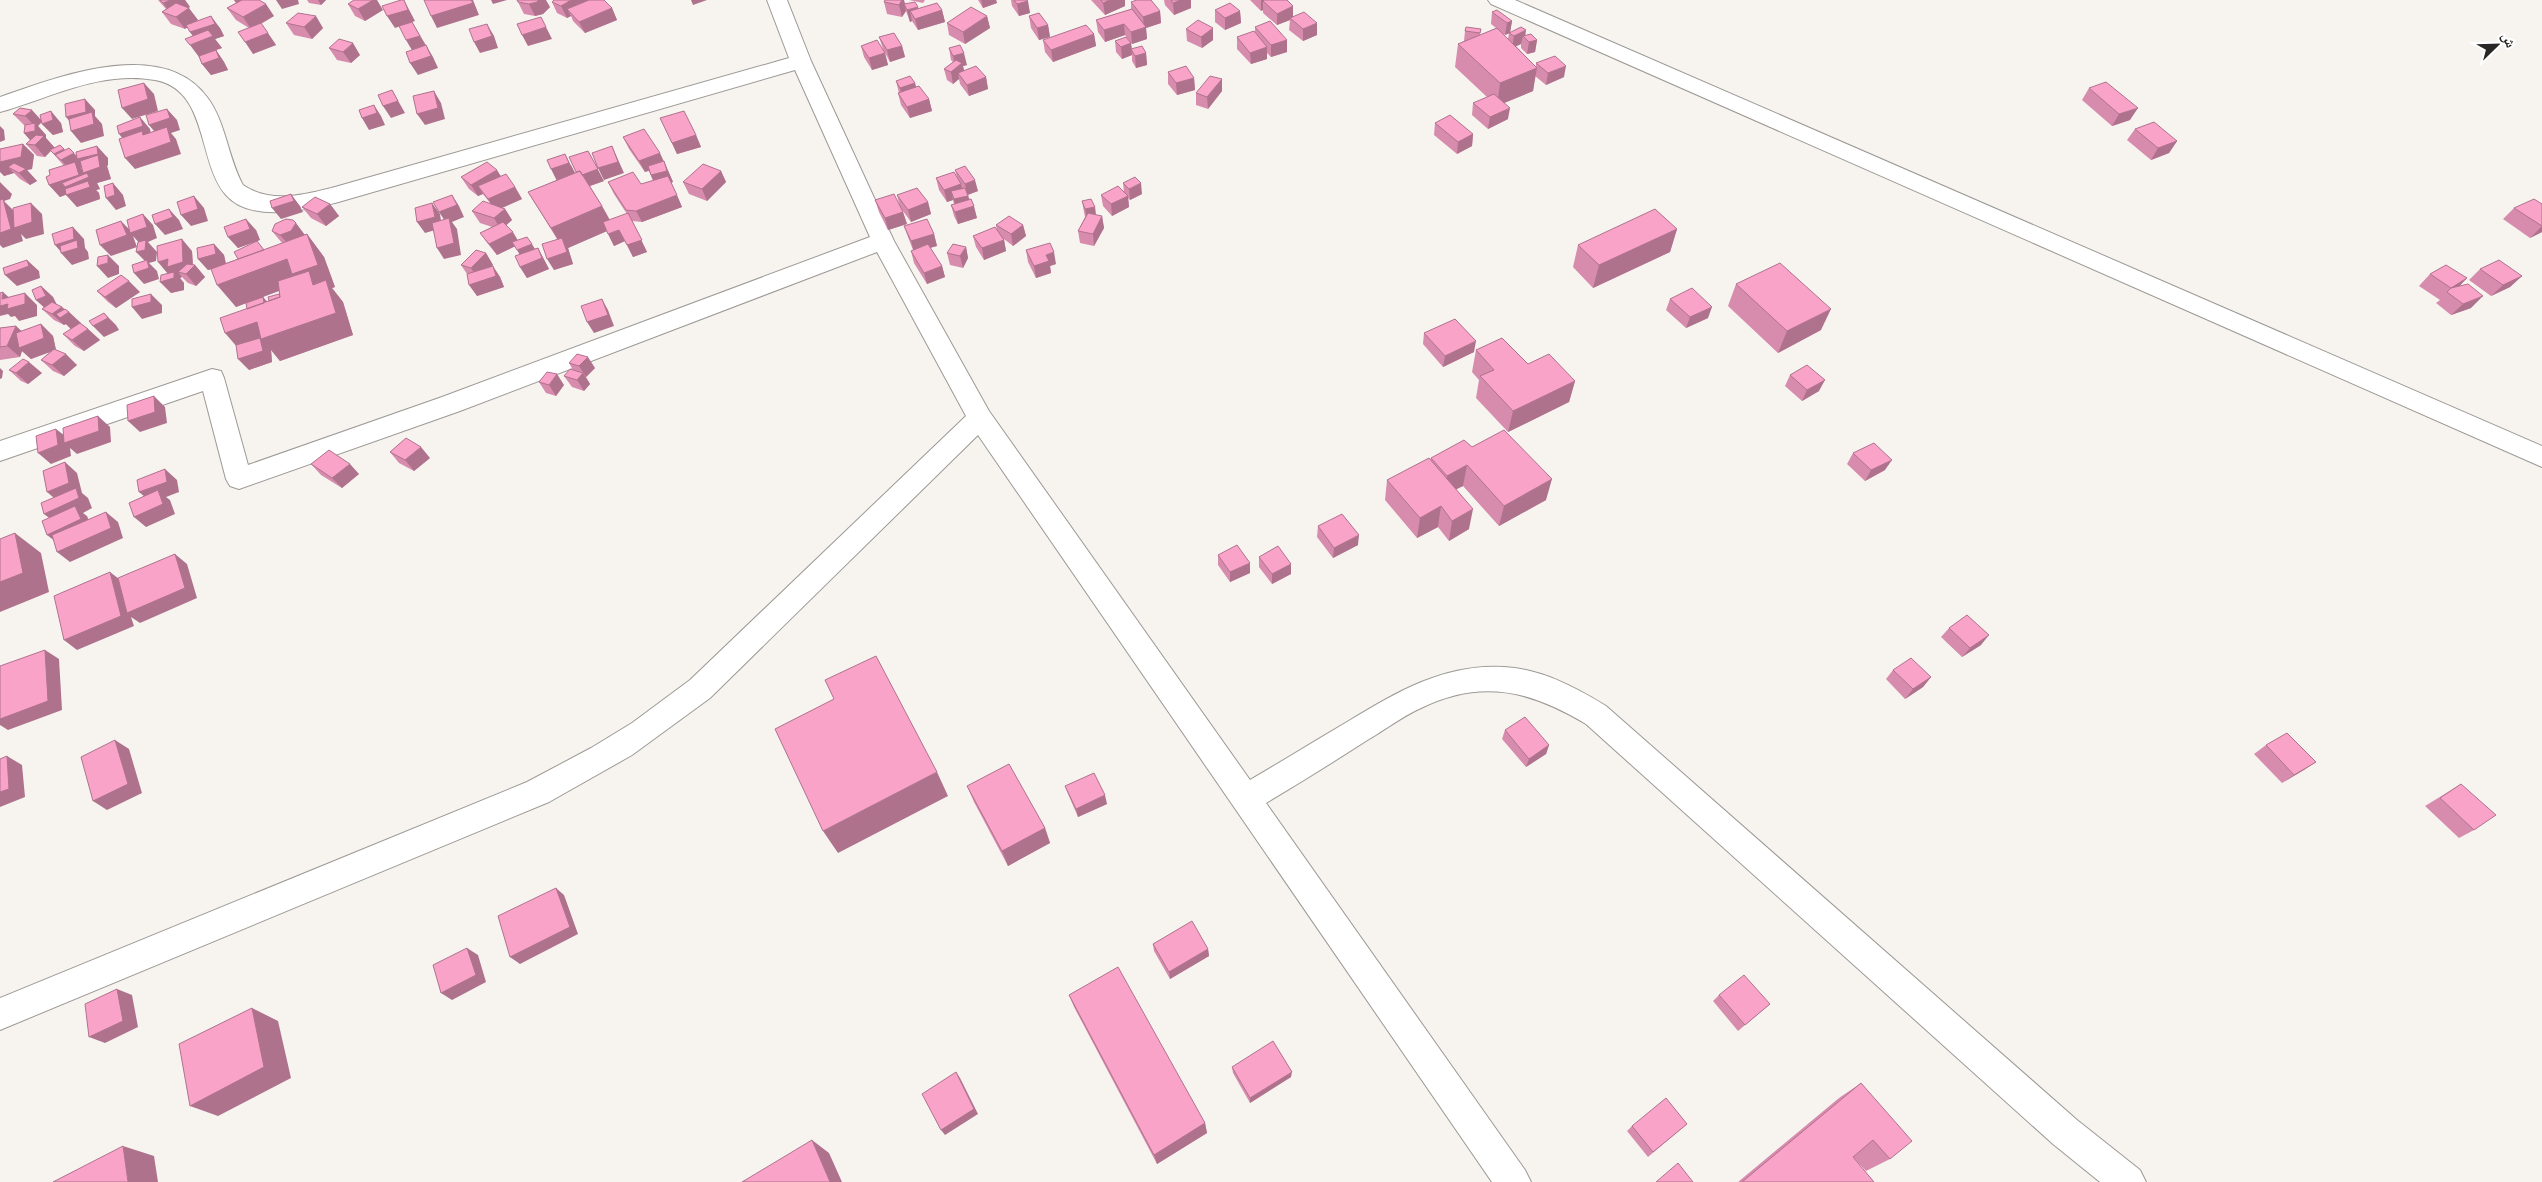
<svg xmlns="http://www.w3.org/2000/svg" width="2542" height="1182" font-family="'Noto Sans','Noto Naskh Arabic',sans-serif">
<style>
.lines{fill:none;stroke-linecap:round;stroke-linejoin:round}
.minor-casing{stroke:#9c9995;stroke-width:2}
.minor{fill:#fff;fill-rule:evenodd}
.wall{fill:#d78cad;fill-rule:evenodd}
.shaded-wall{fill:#af728d;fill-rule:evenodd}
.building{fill:#faa3c9;stroke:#af728d}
</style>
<rect width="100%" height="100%" fill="#f7f4f0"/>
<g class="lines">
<defs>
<path id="minor" d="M 767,0 L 787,0 L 811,61 L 894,241 L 989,411 L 1250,780 C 1281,762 1311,743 1342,725 C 1392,695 1442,663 1504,667 C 1541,669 1575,687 1606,706 L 2077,1120 L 2140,1170 L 2146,1182 L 2100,1182 L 2053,1144 L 1586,724 C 1531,691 1482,678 1421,708 C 1403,716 1386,729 1369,739 C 1335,761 1301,782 1266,803 L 1525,1170 L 1531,1182 L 1492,1182 L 978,435 L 710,698 L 632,755 L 549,802 L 0,1030 L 0,998 L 527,782 L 591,748 L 632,723 L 690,680 L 966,416 L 877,252 L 460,411 L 239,489 L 230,486 L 226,479 L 203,391 L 0,461 L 0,441 L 212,369 L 221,371 L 224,378 L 248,465 L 442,397 L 870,237 L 795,70 L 335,203 C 305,210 250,223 226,195 C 197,162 209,90 155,80 C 101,70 50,98 0,112 L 0,97 C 57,77 162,36 207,97 C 226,122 228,158 243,185 C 271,204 303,195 335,187 L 789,58 Z
M 1488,0 L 1515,0 L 2542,446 L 2542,467 L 1491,4 Z"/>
</defs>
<use href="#minor" class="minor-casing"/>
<use href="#minor" class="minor"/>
</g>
<path class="wall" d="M 158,0 L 185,0 L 190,7 L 188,8 L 198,20 L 195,22 L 220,28 L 224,36 L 215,39 L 222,48 L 216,50 L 224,62 L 228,70 L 211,75 L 202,64 L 193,36 L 187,27 L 185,29 L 171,24 L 162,12 L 166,9 Z
M 234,0 L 274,16 L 261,24 L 276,45 L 253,54 L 249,28 L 236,20 L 227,8 L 236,3 Z
M 307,0 L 326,0 L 321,5 L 309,3 Z
M 517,0 L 550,7 L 543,14 L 535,16 L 524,14 Z
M 909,0 L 925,0 L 923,3 Z
M 978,0 L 996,0 L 997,3 L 983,8 Z
M 1011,0 L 1027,0 L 1030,13 L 1019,16 L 1012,6 Z
M 1091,0 L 1125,0 L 1125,6 L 1105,15 Z
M 1164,0 L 1191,0 L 1191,8 L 1174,15 L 1165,5 Z
M 1250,0 L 1287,0 L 1293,17 L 1317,35 L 1303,41 L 1289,30 L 1290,20 L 1277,25 L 1263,13 L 1263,10 L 1261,11 Z
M 552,2 L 612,8 L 617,20 L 585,33 L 573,21 L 571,16 L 567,18 L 557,13 Z
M 884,2 L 905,4 L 918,7 L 918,9 L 942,10 L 945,22 L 918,30 L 912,21 L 910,22 L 906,11 L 902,17 L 887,14 Z
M 1131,2 L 1160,11 L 1161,23 L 1146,28 L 1147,39 L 1132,44 L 1131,43 L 1132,49 L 1146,53 L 1147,65 L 1136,68 L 1132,61 L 1132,55 L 1122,59 L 1116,52 L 1115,41 L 1130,42 L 1125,35 L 1105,42 L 1098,32 L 1096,20 L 1131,9 Z
M 348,4 L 383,10 L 365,21 L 355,16 Z
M 1215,10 L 1240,11 L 1241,23 L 1225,30 L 1215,22 Z
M 1492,12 L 1512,21 L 1510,32 L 1525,35 L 1537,40 L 1535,52 L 1527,54 L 1521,48 L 1521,44 L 1516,46 L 1536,67 L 1536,63 L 1564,77 L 1546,85 L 1535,76 L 1533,91 L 1504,103 L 1508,119 L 1488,129 L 1472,115 L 1473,103 L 1487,97 L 1455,67 L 1458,44 L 1464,41 L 1465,31 L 1481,29 L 1480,35 L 1496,28 L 1491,24 ZM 1502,33 L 1505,35 L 1509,33 L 1508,39 Z
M 987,16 L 990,28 L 965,44 L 949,35 L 947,23 Z
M 1029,16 L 1048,25 L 1050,37 L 1039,40 L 1031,28 Z
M 286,23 L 323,28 L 312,39 L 294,35 Z
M 1255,27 L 1287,40 L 1287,52 L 1271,57 L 1267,53 L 1267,59 L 1251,64 L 1237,49 L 1237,37 L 1255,32 Z
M 1186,29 L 1213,40 L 1202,48 L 1187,41 Z
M 1094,34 L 1096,46 L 1053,62 L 1045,52 L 1043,40 Z
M 879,37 L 902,46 L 905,57 L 890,62 L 883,49 Z
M 861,46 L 885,53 L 888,65 L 872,70 L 864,57 Z
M 329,48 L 360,55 L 351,63 L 337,60 Z
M 949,48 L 967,65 L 963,66 L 964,70 L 986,77 L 988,89 L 969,96 L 960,84 L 959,79 L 953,84 L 947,80 L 944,69 L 953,62 L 951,60 Z
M 1168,72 L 1194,78 L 1195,90 L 1177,95 L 1168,84 Z
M 1222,79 L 1222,91 L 1208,109 L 1196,105 L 1196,93 Z
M 896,81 L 915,83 L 916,87 L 929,99 L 932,111 L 910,118 L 901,105 L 898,93 L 899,93 Z
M 2089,88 L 2130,120 L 2112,126 L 2082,100 Z
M 20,108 L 41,120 L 61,123 L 63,132 L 53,135 L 42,124 L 42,122 L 38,126 L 46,135 L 46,138 L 54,147 L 65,150 L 76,156 L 108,158 L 108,165 L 107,166 L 111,179 L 97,183 L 100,189 L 96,190 L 99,193 L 100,199 L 77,207 L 66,194 L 60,197 L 49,185 L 64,166 L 51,151 L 45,157 L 37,156 L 26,144 L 30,140 L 24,133 L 25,126 L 13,114 Z
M 660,118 L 696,135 L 701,147 L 677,154 Z
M 1435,123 L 1473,134 L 1472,146 L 1457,154 L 1434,135 Z
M 2135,129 L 2177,141 L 2169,153 L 2151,160 L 2127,140 Z
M 623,137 L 664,162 L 669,173 L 673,182 L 671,183 L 682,207 L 642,222 L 632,221 L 647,252 L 633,257 L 625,241 L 614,246 L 607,231 L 568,248 L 573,264 L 554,270 L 557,239 L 528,192 L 557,180 L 571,165 L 575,173 L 604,181 L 590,186 L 602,206 L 610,220 L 627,214 L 614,194 L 608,182 L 641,184 L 653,181 L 649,171 L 645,172 L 629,149 Z
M 23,144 L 34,155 L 32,169 L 27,170 L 37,181 L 30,185 L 20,179 L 14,173 L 4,176 Z
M 955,170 L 978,191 L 968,195 L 977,218 L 958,224 L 954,216 L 951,205 L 954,204 L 953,200 L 947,202 L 939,190 L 936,178 L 957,177 Z
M 721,171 L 726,182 L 707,201 L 689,194 L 683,182 Z
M 501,176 L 515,187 L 522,199 L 502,208 L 505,209 L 512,220 L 506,225 L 517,240 L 534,249 L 538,248 L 549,269 L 527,278 L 520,267 L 520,254 L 515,246 L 497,255 L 488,244 L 480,233 L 492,227 L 480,223 L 472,211 L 490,203 L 483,194 L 478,196 L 469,189 L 461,177 Z
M 1123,183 L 1142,194 L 1130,200 L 1128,198 L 1129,207 L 1112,216 L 1103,206 L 1101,195 L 1124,192 Z
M 897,195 L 928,202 L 931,214 L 911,222 L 900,207 Z
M 875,200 L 903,212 L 907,224 L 888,230 L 879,212 Z
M 1082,201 L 1095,207 L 1096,215 L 1102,216 L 1104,228 L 1094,246 L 1080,243 L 1078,231 L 1085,217 L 1084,212 Z
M 330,204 L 339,216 L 326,226 L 311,218 L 302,207 Z
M 2542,204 L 2542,232 L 2530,238 L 2503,219 L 2514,208 Z
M 996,225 L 1023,225 L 1026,236 L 1013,246 L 1004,239 L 1006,251 L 984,260 L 976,247 L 973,236 L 997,231 Z
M 904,226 L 934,234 L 937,246 L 930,248 L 942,266 L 945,277 L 927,284 L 914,263 L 911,251 L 913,250 L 908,237 Z
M 1677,229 L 1670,252 L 1593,288 L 1573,267 L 1578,245 Z
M 256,230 L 260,240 L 257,241 L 264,250 L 282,243 L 272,231 L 305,235 L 307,234 L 324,257 L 335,287 L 332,288 L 343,302 L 353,335 L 280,361 L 271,350 L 272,362 L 249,370 L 247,309 L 246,303 L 236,307 L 212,269 L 208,270 L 198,259 L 214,244 L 224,255 L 226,263 L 238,259 L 254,242 L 238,248 L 228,237 ZM 279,291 L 279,294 L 267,302 L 263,297 L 260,298 Z
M 966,247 L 968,258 L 963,268 L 950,265 L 947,253 Z
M 1026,250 L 1056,264 L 1050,266 L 1051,273 L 1036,278 L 1028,262 Z
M 192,251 L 193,265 L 195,265 L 205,277 L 196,286 L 188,283 L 182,277 L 180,278 L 184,283 L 184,290 L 171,293 L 168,273 Z
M 486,253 L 493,265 L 492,266 L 500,277 L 504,287 L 477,296 L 467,274 L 461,265 Z
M 2480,269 L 2522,276 L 2510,287 L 2491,296 L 2469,280 Z
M 2430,274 L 2467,278 L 2459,286 L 2471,308 L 2451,315 L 2436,303 L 2440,300 L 2419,286 Z
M 1736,284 L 1821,330 L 1778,353 L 1728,306 Z
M 41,286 L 53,297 L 56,304 L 69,312 L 80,323 L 88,329 L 100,340 L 84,351 L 75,346 L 63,334 L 71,329 L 66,324 L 64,325 L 54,320 L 42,309 L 44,307 L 36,300 Z
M 97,291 L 140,292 L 116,308 L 108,302 Z
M 1670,299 L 1708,318 L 1686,328 L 1666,310 Z
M 41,324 L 53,336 L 56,350 L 77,365 L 64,376 L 53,371 L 41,360 L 51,351 L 31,359 L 22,351 L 20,357 L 0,360 L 0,328 L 16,326 L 22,332 Z
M 1424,333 L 1474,352 L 1443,367 L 1423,344 Z
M 1476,350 L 1528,364 L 1575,381 L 1569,402 L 1508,432 L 1476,398 L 1479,380 L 1472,372 Z
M 569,363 L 595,368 L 586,377 L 590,384 L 584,391 L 572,387 L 564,376 L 573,370 Z
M 9,370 L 42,373 L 28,384 L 21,381 Z
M 1790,375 L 1819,391 L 1802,401 L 1785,386 Z
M 539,382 L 564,385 L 556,396 L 546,393 Z
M 1472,447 L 1546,500 L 1499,526 L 1463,486 L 1456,489 L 1469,529 L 1449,541 L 1438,527 L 1417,538 L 1385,500 L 1387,480 L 1430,460 L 1431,458 Z
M 390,452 L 430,458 L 414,471 L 399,463 Z
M 1853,453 L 1885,470 L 1865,481 L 1847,464 Z
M 311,464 L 359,474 L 342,488 L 321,475 Z
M 1318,526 L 1358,545 L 1333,558 L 1317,537 Z
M 1218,555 L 1250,573 L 1230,582 L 1218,565 Z
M 1259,557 L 1291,574 L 1272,584 L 1259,567 Z
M 1949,628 L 1981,645 L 1962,657 L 1941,637 Z
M 1893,670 L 1931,677 L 1923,687 L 1905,699 L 1886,679 Z
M 1505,730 L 1549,745 L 1546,754 L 1526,767 L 1502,739 Z
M 2266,745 L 2316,762 L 2282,783 L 2254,754 Z
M 2461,784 L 2474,830 L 2459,838 L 2425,806 Z
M 967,786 L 1045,828 L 1050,843 L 1008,866 L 974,802 Z
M 1065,786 L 1107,804 L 1078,817 L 1068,794 Z
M 1153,944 L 1208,949 L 1209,956 L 1170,979 L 1154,951 Z
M 1069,995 L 1205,1123 L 1207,1133 L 1157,1164 L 1074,1007 Z
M 1719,995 L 1770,1004 L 1738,1031 L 1713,1001 Z
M 1232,1067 L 1291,1077 L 1250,1103 L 1233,1073 Z
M 1861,1083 L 1890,1159 L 1866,1171 L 1853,1157 L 1874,1182 L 1738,1182 L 1839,1098 Z
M 1687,1124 L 1648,1157 L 1627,1131 L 1632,1126 Z"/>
<path class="shaded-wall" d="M 171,0 L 185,0 L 190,7 L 172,15 L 163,3 Z
M 234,0 L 251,0 L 240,8 Z
M 276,0 L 298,0 L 299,4 L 282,9 Z
M 318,0 L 326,0 L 321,5 Z
M 373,0 L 377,0 L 383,10 L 365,21 L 358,9 Z
M 404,0 L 415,21 L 412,22 L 427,47 L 413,52 L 406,40 L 412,22 L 395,28 L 387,16 Z
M 471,0 L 473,0 L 479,15 L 437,28 L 431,16 Z
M 491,0 L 507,0 L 493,4 Z
M 539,0 L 546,0 L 550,7 L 543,14 L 535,16 L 529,4 Z
M 571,0 L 596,0 L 567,9 L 571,16 L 567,18 L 561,6 Z
M 691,0 L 707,0 L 693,5 Z
M 902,0 L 904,0 L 907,10 L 918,7 L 920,17 L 942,10 L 945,22 L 918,30 L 915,19 L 910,11 L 912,21 L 910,22 L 907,10 L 904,4 L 906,11 L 902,17 L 899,5 Z
M 981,0 L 996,0 L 997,3 L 983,8 Z
M 1110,0 L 1125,0 L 1125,6 L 1105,15 L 1103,3 Z
M 1181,0 L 1191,0 L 1191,8 L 1174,15 L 1173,3 Z
M 1261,0 L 1279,0 L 1263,1 L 1263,10 L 1261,11 Z
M 1028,1 L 1030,13 L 1019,16 L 1017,4 Z
M 266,4 L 274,16 L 251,29 L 243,17 Z
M 1293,6 L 1293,18 L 1290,18 L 1290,20 L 1277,25 L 1277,14 Z
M 189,8 L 198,20 L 185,29 L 176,17 Z
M 612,8 L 617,20 L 585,33 L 579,22 Z
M 1160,11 L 1161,23 L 1146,28 L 1147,39 L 1132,44 L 1131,32 L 1144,28 L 1143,17 Z
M 1240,11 L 1241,23 L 1225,30 L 1225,18 Z
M 211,16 L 220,28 L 224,36 L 215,39 L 222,48 L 216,50 L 224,62 L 228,70 L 211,75 L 202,64 L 199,57 L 190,45 L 197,42 L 190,32 Z
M 316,16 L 323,28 L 312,39 L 304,27 Z
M 987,16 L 990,28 L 965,44 L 963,32 Z
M 1512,21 L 1510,33 L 1505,35 L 1507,23 Z
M 1317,23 L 1317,35 L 1303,41 L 1303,29 Z
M 487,24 L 494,36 L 498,48 L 480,53 L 474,42 Z
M 1124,24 L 1125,35 L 1105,42 L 1104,30 Z
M 1048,25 L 1050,37 L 1039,40 L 1037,28 Z
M 546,27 L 552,39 L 528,46 L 522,35 Z
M 1213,28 L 1213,40 L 1202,48 L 1201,37 Z
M 1526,30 L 1525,38 L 1523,36 L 1521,44 L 1512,48 L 1514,36 Z
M 268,33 L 276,45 L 253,54 L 245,42 Z
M 1094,34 L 1096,46 L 1053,62 L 1051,50 Z
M 1287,40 L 1287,52 L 1271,57 L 1271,45 Z
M 1537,40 L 1535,52 L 1527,54 L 1529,42 Z
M 353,43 L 360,55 L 351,63 L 343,52 Z
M 1131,43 L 1132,55 L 1122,59 L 1121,47 Z
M 426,45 L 433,57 L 438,68 L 418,75 L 410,63 Z
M 902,46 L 905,57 L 890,62 L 887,50 Z
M 1267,47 L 1267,59 L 1251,64 L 1250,53 Z
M 885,53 L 888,65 L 872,70 L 869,58 Z
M 964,53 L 967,65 L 963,66 L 965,75 L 958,73 L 959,79 L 953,84 L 951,72 L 956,68 L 953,56 Z
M 1146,53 L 1147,65 L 1136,68 L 1135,56 Z
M 1566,66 L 1564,77 L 1546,85 L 1548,73 Z
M 1537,68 L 1533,91 L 1497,106 L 1500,83 Z
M 986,77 L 988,89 L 969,96 L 967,85 Z
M 1194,78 L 1195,90 L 1177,95 L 1176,83 Z
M 1222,79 L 1222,91 L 1208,109 L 1207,97 Z
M 144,83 L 154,94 L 158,111 L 132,119 L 122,108 Z
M 915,83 L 918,95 L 903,100 L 900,88 Z
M 392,90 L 405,113 L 391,118 L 383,106 Z
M 434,91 L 441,103 L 445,119 L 425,125 L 417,114 Z
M 85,99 L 95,110 L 95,116 L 102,124 L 104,136 L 81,143 L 71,131 L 76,129 L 66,117 Z
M 929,99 L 932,111 L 910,118 L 907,107 Z
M 374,105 L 381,116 L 385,125 L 369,130 L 362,118 Z
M 1510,108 L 1508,119 L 1488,129 L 1490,117 Z
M 2138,108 L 2130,120 L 2112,126 L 2119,114 Z
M 167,109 L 177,120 L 180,130 L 171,133 L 176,139 L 181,154 L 135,169 L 125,158 L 159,137 L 149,125 Z
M 32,110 L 42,121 L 38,126 L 46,135 L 46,138 L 54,147 L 45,157 L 24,133 L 35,126 L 25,116 Z
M 51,111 L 61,123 L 63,132 L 53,135 L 42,124 Z
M 140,117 L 150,129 L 152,138 L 129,146 L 119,134 Z
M 0,126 L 4,130 L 5,140 L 0,142 Z
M 1473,134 L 1472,146 L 1457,154 L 1458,142 Z
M 696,135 L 701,147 L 677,154 L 672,143 Z
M 2177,141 L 2169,153 L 2151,160 L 2158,148 Z
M 23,144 L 34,155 L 32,169 L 27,170 L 37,181 L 30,185 L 19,173 L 8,167 L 14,173 L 4,176 L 0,172 L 0,162 Z
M 97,146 L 108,158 L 108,165 L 107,166 L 111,179 L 97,183 L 100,189 L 96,190 L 99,193 L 100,199 L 77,207 L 66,195 L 71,193 L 60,197 L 49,185 L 72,172 L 61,160 L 55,155 L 65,166 L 54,154 L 64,149 L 71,155 L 74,153 L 79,159 ZM 83,166 L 85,172 L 80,168 Z
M 612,146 L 624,173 L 604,180 L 598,168 Z
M 588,151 L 604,181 L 584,188 L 578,176 Z
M 660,153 L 665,164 L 645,172 L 639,161 Z
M 565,154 L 576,175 L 557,181 L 551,169 Z
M 664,161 L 673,182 L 656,187 L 651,175 Z
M 497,170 L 504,181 L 478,186 L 483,194 L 478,196 L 471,185 Z
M 721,171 L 726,182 L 707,201 L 702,189 Z
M 975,180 L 978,191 L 967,195 L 965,184 Z
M 0,182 L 12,194 L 10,199 L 4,201 L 14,211 L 31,203 L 42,214 L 44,234 L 26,239 L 21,234 L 23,241 L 3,248 L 0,245 Z
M 113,183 L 123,195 L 126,206 L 116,210 L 106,198 Z
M 1141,183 L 1142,194 L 1130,200 L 1129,189 Z
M 961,184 L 964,196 L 968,196 L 971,207 L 974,206 L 977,218 L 958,224 L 955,212 L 957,211 L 951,191 L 953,200 L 947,202 L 944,190 Z
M 515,187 L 522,199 L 495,211 L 488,199 Z
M 291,194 L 300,206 L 303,212 L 281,219 L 272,208 Z
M 452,195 L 459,206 L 464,217 L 452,222 L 457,229 L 461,255 L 444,259 L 437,248 L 447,224 L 439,212 Z
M 677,195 L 682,207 L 642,222 L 636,211 Z
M 194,196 L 204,208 L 208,221 L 191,226 L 181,215 Z
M 1128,196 L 1129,207 L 1112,216 L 1111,204 Z
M 928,202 L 931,214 L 911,222 L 908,210 Z
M 432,203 L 440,214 L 442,228 L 425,233 L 417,222 Z
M 330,204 L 339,216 L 326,226 L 317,214 Z
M 602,206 L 614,228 L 568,248 L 573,264 L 554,270 L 547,259 L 564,250 L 551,228 Z
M 1095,207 L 1096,219 L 1087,221 L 1085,209 Z
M 169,209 L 179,220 L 183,229 L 165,235 L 155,224 Z
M 505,209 L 512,220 L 501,230 L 494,218 Z
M 903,212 L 907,224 L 888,230 L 885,218 Z
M 628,213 L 647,252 L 633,257 L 627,245 Z
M 143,214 L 153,225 L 157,238 L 148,242 L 157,252 L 156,261 L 149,263 L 157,271 L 159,279 L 144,284 L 134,273 L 147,263 L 136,252 L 141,245 L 133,236 L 137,247 L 111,256 L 100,245 L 121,221 L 132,232 Z
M 1102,216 L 1104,228 L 1094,246 L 1093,234 Z
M 246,219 L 256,230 L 260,240 L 238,248 L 228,237 Z
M 296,223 L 305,235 L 290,246 L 280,235 Z
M 1023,225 L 1026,236 L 1013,246 L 1011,234 Z
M 2542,226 L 2542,232 L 2530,238 Z
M 73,227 L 84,239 L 85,248 L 88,252 L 89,259 L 72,265 L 61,253 L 62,253 L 55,245 Z
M 1677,229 L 1670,252 L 1593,288 L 1599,265 Z
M 619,230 L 625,241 L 614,246 L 608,234 Z
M 513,232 L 520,244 L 497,255 L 489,244 Z
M 307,234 L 324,257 L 335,287 L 332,288 L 343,302 L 353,335 L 280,361 L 271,350 L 272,362 L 249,370 L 238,359 L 244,355 L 225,333 L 263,297 L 271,306 L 300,283 L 236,307 L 217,285 Z
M 934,234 L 937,246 L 914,252 L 911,241 Z
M 182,239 L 192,251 L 193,268 L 195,265 L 205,277 L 196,286 L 186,274 L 178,272 L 182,277 L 180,278 L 184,283 L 184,290 L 171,293 L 160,282 L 168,274 L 158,262 L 168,259 Z
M 1004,240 L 1006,251 L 984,260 L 982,248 Z
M 214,244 L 224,255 L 226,265 L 208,270 L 198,259 Z
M 532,244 L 539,256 L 524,262 L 517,250 Z
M 966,247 L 968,258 L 963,268 L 960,256 Z
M 538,248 L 549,269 L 527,278 L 520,267 Z
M 1054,252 L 1056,264 L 1050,266 L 1051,273 L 1036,278 L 1034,266 L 1046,255 Z
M 486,253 L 493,265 L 478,279 L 471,268 Z
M 108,255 L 119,266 L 119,274 L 108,278 L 97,266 Z
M 27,260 L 39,271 L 40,278 L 17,286 L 5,275 Z
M 493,266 L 500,277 L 504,287 L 477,296 L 469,285 Z
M 942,266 L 945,277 L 927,284 L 924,273 Z
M 2522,276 L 2510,287 L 2491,296 L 2503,285 Z
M 2467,278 L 2456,290 L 2451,288 Z
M 129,281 L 140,292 L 116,308 L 105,297 Z
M 41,286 L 53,297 L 58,307 L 48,311 L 36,300 Z
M 3,292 L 15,303 L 25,293 L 37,305 L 37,316 L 19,321 L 15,316 L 11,317 L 8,314 L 0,316 L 0,303 L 2,299 Z
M 151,294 L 162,305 L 162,313 L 142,319 L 132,307 Z
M 2483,296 L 2471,308 L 2451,315 L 2463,304 Z
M 602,299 L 608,310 L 614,326 L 594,333 L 587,322 Z
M 62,307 L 68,312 L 69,312 L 81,323 L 71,329 L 66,324 L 64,325 L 52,314 Z
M 1712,307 L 1708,318 L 1686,328 L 1690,317 Z
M 1831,309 L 1821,330 L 1778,353 L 1787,331 Z
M 104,313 L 116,325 L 119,330 L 104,337 L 93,326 Z
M 41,324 L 53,336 L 56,350 L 31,359 L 22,351 L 20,357 L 7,346 L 16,326 L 28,337 Z
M 88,329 L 100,340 L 84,351 L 72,340 Z
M 1476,341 L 1474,352 L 1443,367 L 1445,356 Z
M 66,354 L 77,365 L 64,376 L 52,365 Z
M 588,357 L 595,368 L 586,377 L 579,366 Z
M 29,362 L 42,373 L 28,384 L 16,373 Z
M 0,368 L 3,371 L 2,378 L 0,379 Z
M 583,373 L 590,384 L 584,391 L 577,380 Z
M 557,374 L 564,385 L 556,396 L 549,385 Z
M 1825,380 L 1819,391 L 1802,401 L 1807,390 Z
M 1575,381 L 1569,402 L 1508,432 L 1513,411 Z
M 154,396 L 165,407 L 167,423 L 140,432 L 128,421 Z
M 98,416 L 110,427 L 111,442 L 77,454 L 70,448 L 71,456 L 51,464 L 38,453 L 56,429 L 69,439 Z
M 421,447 L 430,458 L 414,471 L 405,460 Z
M 1892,460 L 1885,470 L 1865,481 L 1871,470 Z
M 65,462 L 77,473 L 82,493 L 88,498 L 92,508 L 83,513 L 87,516 L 93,530 L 60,545 L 47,535 L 57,524 L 44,514 L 60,503 L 47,492 Z
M 350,464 L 359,474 L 342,488 L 332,478 Z
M 1467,465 L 1463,486 L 1443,496 L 1447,476 Z
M 165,469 L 177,480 L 179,492 L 166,497 L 170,500 L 175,514 L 146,527 L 134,517 L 151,502 L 139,492 Z
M 1552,479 L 1546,500 L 1499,526 L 1504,506 Z
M 1441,506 L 1438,527 L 1417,538 L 1420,518 Z
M 1473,509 L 1469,529 L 1449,541 L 1452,521 Z
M 106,512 L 118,522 L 123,538 L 70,562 L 57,552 Z
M 15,533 L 41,553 L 49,592 L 0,612 L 0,582 Z
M 1359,535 L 1358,545 L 1333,558 L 1334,548 Z
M 175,554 L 187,564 L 197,598 L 140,623 L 131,617 L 134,626 L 77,650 L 64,640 L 110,572 L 123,582 Z
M 1250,563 L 1250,573 L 1230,582 L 1230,572 Z
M 1291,564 L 1291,574 L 1272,584 L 1272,574 Z
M 1989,635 L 1981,645 L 1962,657 L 1970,648 Z
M 45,650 L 59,659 L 62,710 L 8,730 L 0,725 L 0,719 Z
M 1931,677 L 1923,687 L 1905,699 L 1913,689 Z
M 115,740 L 129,749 L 142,793 L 107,810 L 93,801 Z
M 1549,745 L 1546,754 L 1526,767 L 1529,759 Z
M 7,756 L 22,765 L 25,797 L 0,807 L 0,792 Z
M 2316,762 L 2304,770 L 2282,783 L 2294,775 Z
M 937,772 L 948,796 L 838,853 L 823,831 Z
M 1105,795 L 1107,804 L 1078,817 L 1076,809 Z
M 1045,828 L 1050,843 L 1008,866 L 1002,851 Z
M 556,888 L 564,895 L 578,934 L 520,964 L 510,957 Z
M 467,948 L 478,955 L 486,982 L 452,1000 L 441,993 Z
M 1208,949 L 1209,956 L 1170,979 L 1169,972 Z
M 117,989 L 132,995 L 138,1027 L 105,1043 L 89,1037 Z
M 252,1008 L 278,1021 L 291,1078 L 218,1116 L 190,1106 Z
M 956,1072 L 960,1078 L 978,1114 L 945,1135 L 941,1130 Z
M 1292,1072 L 1291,1077 L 1250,1103 L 1250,1098 Z
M 1205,1123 L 1207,1133 L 1157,1164 L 1154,1155 Z
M 812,1140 L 829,1153 L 842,1182 L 830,1182 Z
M 123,1146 L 154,1156 L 158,1182 L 128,1182 Z"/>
<path class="building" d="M 160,0 L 171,0 L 163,3 Z
M 242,0 L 259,0 L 266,4 L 243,17 L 227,8 Z
M 354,0 L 373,0 L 358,9 L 348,4 Z
M 401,0 L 404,0 L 408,10 L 387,16 L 382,6 Z
M 424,0 L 471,0 L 473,3 L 431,16 Z
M 517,0 L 539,0 L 537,2 L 529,4 L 518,2 Z
M 554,0 L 571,0 L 561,6 L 552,2 Z
M 589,0 L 604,0 L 612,8 L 579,22 L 567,9 Z
M 885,0 L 902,0 L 899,5 L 884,2 Z
M 1014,0 L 1027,0 L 1028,1 L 1017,4 Z
M 1101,0 L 1110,0 L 1103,3 Z
M 1137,0 L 1151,0 L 1160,11 L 1143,17 L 1131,2 Z
M 1171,0 L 1181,0 L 1173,3 Z
M 1264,0 L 1287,0 L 1293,6 L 1277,14 L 1263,1 Z
M 915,2 L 918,7 L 907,10 L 904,4 Z
M 176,3 L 189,8 L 176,17 L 162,12 Z
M 937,3 L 942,10 L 915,19 L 910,11 Z
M 1230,3 L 1240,11 L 1225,18 L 1215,10 Z
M 971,7 L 987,16 L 963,32 L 947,23 Z
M 1132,9 L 1146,27 L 1131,32 L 1124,24 L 1104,30 L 1096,20 Z
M 1497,10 L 1512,21 L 1507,23 L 1492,12 Z
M 1304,12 L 1317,23 L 1303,29 L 1290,18 Z
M 298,13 L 316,16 L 304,27 L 286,23 Z
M 1039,13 L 1048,25 L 1037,28 L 1029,16 Z
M 211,16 L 215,24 L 190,32 L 186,25 Z
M 541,17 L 546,27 L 522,35 L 517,24 Z
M 1198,20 L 1213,28 L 1201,37 L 1186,29 Z
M 1270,21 L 1287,40 L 1271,45 L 1255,27 Z
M 412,22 L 420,36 L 406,40 L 399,26 Z
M 261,23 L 268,33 L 245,42 L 238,32 Z
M 487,24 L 492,36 L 474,42 L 469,29 Z
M 1086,25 L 1094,34 L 1051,50 L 1043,40 Z
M 1466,27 L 1481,29 L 1480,33 L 1465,31 Z
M 1521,27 L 1526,30 L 1514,36 L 1509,33 Z
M 1497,28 L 1537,68 L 1500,83 L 1458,44 Z
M 208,30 L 213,36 L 190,45 L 185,39 Z
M 1254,31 L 1267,47 L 1250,53 L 1237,37 Z
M 894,33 L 902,46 L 887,50 L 879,37 Z
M 1531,34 L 1537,40 L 1529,42 L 1523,36 Z
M 1126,37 L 1131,43 L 1121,47 L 1115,41 Z
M 339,39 L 353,43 L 343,52 L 329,48 Z
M 877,40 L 885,53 L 869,58 L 861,46 Z
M 426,45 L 431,56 L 410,63 L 406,52 Z
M 960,45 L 964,53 L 953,56 L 949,48 Z
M 1142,46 L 1146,53 L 1135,56 L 1131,49 Z
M 216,50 L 219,58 L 202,64 L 199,56 Z
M 1555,56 L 1566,66 L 1548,73 L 1536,63 Z
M 956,60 L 962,63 L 951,72 L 944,69 Z
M 976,66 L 986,77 L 967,85 L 958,73 Z
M 1186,66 L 1194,78 L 1176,83 L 1168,72 Z
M 910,76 L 915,83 L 900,88 L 896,81 Z
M 1210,76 L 1222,79 L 1207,97 L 1196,93 Z
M 2106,82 L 2138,108 L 2119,114 L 2089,88 Z
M 144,83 L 148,99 L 122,108 L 118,90 Z
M 919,86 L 929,99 L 907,107 L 898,93 Z
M 392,90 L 398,101 L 383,106 L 378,95 Z
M 434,91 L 438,108 L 417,114 L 413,96 Z
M 1494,94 L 1510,108 L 1490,117 L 1473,103 Z
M 85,99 L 86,112 L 66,117 L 65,104 Z
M 374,105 L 377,113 L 362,118 L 359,110 Z
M 20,108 L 32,110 L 25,116 L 13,114 Z
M 167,109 L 170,118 L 149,125 L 146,115 Z
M 51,111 L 53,120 L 42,124 L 40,115 Z
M 684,111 L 696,135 L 672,143 L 660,118 Z
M 92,112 L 94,124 L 71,131 L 69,119 Z
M 1450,115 L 1473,134 L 1458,142 L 1435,123 Z
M 140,117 L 143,126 L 119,134 L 117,126 Z
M 2154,122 L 2177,141 L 2158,148 L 2135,129 Z
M 35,123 L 35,131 L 24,133 L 25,125 Z
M 167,127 L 171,142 L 125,158 L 119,139 L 142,131 L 143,135 Z
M 644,129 L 660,153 L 639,161 L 623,137 Z
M 36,135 L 44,136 L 35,145 L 26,144 Z
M 23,144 L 21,157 L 0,162 L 0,149 Z
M 60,145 L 64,149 L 54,154 L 50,150 Z
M 97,146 L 98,154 L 77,159 L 76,152 Z
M 612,146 L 618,162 L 598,168 L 592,153 Z
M 69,148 L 74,153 L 61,160 L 55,155 Z
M 588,151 L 598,169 L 582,175 L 580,171 L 576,172 L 569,157 Z
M 565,154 L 569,163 L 551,169 L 547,160 Z
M 98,155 L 100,167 L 83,173 L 80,161 Z
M 664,161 L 667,171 L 651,175 L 648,166 Z
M 75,162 L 79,175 L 49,185 L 46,177 L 50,175 L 49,170 Z
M 487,162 L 497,170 L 471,185 L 461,177 Z
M 14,163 L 26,169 L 19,173 L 8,167 Z
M 703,164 L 721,171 L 702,189 L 683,182 Z
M 965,166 L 975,180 L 965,184 L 955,170 Z
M 580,171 L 602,206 L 551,228 L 528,192 Z
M 633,172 L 641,184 L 668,176 L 677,195 L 636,211 L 626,210 L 608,182 Z
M 954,172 L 961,184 L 944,190 L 936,178 Z
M 87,173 L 89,177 L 65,187 L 62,183 Z
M 506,174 L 515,187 L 488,199 L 478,186 Z
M 1135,177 L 1141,183 L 1129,189 L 1123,183 Z
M 88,181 L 90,187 L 66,195 L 65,189 Z
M 113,183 L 115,195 L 106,198 L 104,186 Z
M 1118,186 L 1128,196 L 1111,204 L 1101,195 Z
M 917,188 L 928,202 L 908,210 L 897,195 Z
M 965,188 L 968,196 L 954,199 L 951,191 Z
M 291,194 L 294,201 L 272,208 L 270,201 Z
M 894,194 L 903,212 L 885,218 L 875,200 Z
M 452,195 L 457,205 L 439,212 L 433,202 Z
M 194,196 L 198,209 L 181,215 L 177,202 Z
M 315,197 L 330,204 L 317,214 L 302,207 Z
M 3,199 L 11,229 L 0,233 L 0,200 Z
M 971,199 L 974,206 L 955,212 L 951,205 Z
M 1091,199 L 1095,207 L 1085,209 L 1082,201 Z
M 2534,199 L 2542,204 L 2542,226 L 2514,208 Z
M 483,201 L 505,209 L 494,218 L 472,211 Z
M 31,203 L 32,222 L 14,228 L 13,208 Z
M 432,203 L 435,217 L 417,222 L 415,208 Z
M 169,209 L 173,217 L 155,224 L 152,215 Z
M 1655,209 L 1677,229 L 1599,265 L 1578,245 Z
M 628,213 L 642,240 L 627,245 L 619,230 L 608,234 L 603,222 Z
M 1088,213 L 1102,216 L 1093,234 L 1078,231 Z
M 143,214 L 147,227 L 130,233 L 127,220 Z
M 1009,216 L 1023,225 L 1011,234 L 996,225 Z
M 449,218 L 454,243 L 437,248 L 432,223 Z
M 246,219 L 250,229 L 228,237 L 224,227 Z
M 286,219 L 293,220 L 296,223 L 291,231 L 280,235 L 272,231 L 275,224 Z
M 927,219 L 934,234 L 911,241 L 904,226 Z
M 121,221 L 127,235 L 100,245 L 96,230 Z
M 503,222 L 513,232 L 489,244 L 480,233 Z
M 73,227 L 74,239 L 55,245 L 52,234 Z
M 995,227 L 1004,240 L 982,248 L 973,236 Z
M 307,234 L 318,265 L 292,274 L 287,259 L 217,285 L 211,269 Z
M 527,237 L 532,244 L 517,250 L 512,242 Z
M 562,238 L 567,252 L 547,259 L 542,244 Z
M 182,239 L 183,262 L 167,267 L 168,259 L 158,262 L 157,246 Z
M 77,240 L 78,248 L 61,253 L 60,246 Z
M 146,240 L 145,250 L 136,252 L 138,242 Z
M 257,241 L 264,250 L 238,259 L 234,252 Z
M 1050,243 L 1054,252 L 1046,255 L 1049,261 L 1034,266 L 1026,250 Z
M 214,244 L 216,254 L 198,259 L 197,248 Z
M 928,244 L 942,266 L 924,273 L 911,251 Z
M 953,244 L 966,247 L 960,256 L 947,253 Z
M 538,248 L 542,258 L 520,267 L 515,256 Z
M 476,250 L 486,253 L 471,268 L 461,265 Z
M 108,255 L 108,263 L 97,266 L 98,257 Z
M 27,260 L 29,266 L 5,275 L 3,268 Z
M 147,260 L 149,268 L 134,273 L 132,265 Z
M 2499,260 L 2522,276 L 2503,285 L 2480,269 Z
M 1780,263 L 1831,309 L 1787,331 L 1736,284 Z
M 187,264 L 195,265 L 186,274 L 178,272 Z
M 2446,265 L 2467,278 L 2451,288 L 2468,284 L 2483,296 L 2463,304 L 2447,292 L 2451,288 L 2430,274 Z
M 493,266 L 496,276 L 469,285 L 467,274 Z
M 309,271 L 313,285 L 326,280 L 336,313 L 261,339 L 257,322 L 225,333 L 220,318 L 280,297 L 278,281 Z
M 174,272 L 174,278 L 160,282 L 161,275 Z
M 121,275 L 129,281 L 105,297 L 97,291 Z
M 41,286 L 46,296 L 36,300 L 32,290 Z
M 1692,288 L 1712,307 L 1690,317 L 1670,299 Z
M 3,292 L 2,299 L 25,293 L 25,304 L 7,309 L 8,304 L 0,306 L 0,293 Z
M 151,294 L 151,302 L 132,307 L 132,299 Z
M 279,294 L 280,297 L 269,301 L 268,297 Z
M 263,297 L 264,303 L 247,309 L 246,303 Z
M 602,299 L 608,315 L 587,322 L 581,306 Z
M 52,302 L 62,307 L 52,314 L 42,309 Z
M 65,309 L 69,312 L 60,318 L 56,314 Z
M 104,313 L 108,318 L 93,326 L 89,321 Z
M 1455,319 L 1476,341 L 1445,356 L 1424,333 Z
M 80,323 L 88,329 L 72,340 L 63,334 Z
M 41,324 L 44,338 L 19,348 L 16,333 Z
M 16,326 L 7,346 L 0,347 L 0,328 Z
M 260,338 L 263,351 L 238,359 L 236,345 Z
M 1502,338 L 1528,364 L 1549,354 L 1575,381 L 1513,411 L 1480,376 L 1494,370 L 1476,350 Z
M 54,349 L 66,354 L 52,365 L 41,360 Z
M 577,354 L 588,357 L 579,366 L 569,363 Z
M 23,359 L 29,362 L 16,373 L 9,370 Z
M 1807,365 L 1825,380 L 1807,390 L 1790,375 Z
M 570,369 L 583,373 L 577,380 L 564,376 Z
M 547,372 L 557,374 L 549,385 L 539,382 Z
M 154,396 L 155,412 L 128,421 L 127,405 Z
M 98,416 L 99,431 L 64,443 L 63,428 Z
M 56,429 L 58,445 L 38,453 L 36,436 Z
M 1504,430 L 1552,479 L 1504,506 L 1467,465 L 1447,476 L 1431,458 L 1464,440 L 1472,447 Z
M 406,438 L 421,447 L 405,460 L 390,452 Z
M 1874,443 L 1892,460 L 1871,470 L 1853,453 Z
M 329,450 L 350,464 L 332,478 L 311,464 Z
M 1429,458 L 1473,509 L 1452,521 L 1441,506 L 1420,518 L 1387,480 Z
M 65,462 L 69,483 L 47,492 L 43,471 Z
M 165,469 L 167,482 L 139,492 L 137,480 Z
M 76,488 L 79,498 L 44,514 L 41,503 Z
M 158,490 L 163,504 L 134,517 L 129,503 Z
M 75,506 L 81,519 L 47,535 L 42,521 Z
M 106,512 L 111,528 L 57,552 L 52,535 Z
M 1342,514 L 1359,535 L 1334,548 L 1318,526 Z
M 15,533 L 23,573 L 0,582 L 0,539 Z
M 1237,545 L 1250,563 L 1230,572 L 1218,555 Z
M 1278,546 L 1291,564 L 1272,574 L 1259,557 Z
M 175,554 L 185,588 L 127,613 L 118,578 Z
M 110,572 L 121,616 L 64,640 L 54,596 Z
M 1967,615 L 1989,635 L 1970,648 L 1949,628 Z
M 45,650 L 48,701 L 0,719 L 0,666 Z
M 876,656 L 937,772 L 823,831 L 775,729 L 834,699 L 825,680 Z
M 1911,658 L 1931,677 L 1913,689 L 1893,670 Z
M 1525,717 L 1549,745 L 1529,759 L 1505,730 Z
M 2287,733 L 2316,762 L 2294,775 L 2266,745 Z
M 115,740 L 128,784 L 93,801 L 81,757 Z
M 7,756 L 9,789 L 0,792 L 0,759 Z
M 1009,764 L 1045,828 L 1002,851 L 967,786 Z
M 1094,773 L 1105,795 L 1076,809 L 1065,786 Z
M 2461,784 L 2496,815 L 2474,830 L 2440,798 Z
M 556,888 L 570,927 L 510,957 L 498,916 Z
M 1192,921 L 1208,949 L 1169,972 L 1153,944 Z
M 467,948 L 476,975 L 441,993 L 433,965 Z
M 1118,967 L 1205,1123 L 1154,1155 L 1069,995 Z
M 1744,975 L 1770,1004 L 1745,1025 L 1719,995 Z
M 117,989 L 123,1021 L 89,1037 L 85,1004 Z
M 252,1008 L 264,1067 L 190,1106 L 179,1044 Z
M 1273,1041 L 1292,1072 L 1250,1098 L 1232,1067 Z
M 956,1072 L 974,1109 L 941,1130 L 922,1094 Z
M 1861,1083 L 1912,1141 L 1890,1159 L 1873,1140 L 1853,1157 L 1874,1182 L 1742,1182 Z
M 1666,1098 L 1687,1124 L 1653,1152 L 1632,1126 Z
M 812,1140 L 830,1182 L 742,1182 Z
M 123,1146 L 128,1182 L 53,1182 Z
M 1678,1163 L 1693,1182 L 1656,1182 Z"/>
<g transform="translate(2497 45) rotate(67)" stroke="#ffffff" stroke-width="4" paint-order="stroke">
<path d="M0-4L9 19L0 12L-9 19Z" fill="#292726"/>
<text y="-8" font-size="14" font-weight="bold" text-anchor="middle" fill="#292726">ش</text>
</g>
</svg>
